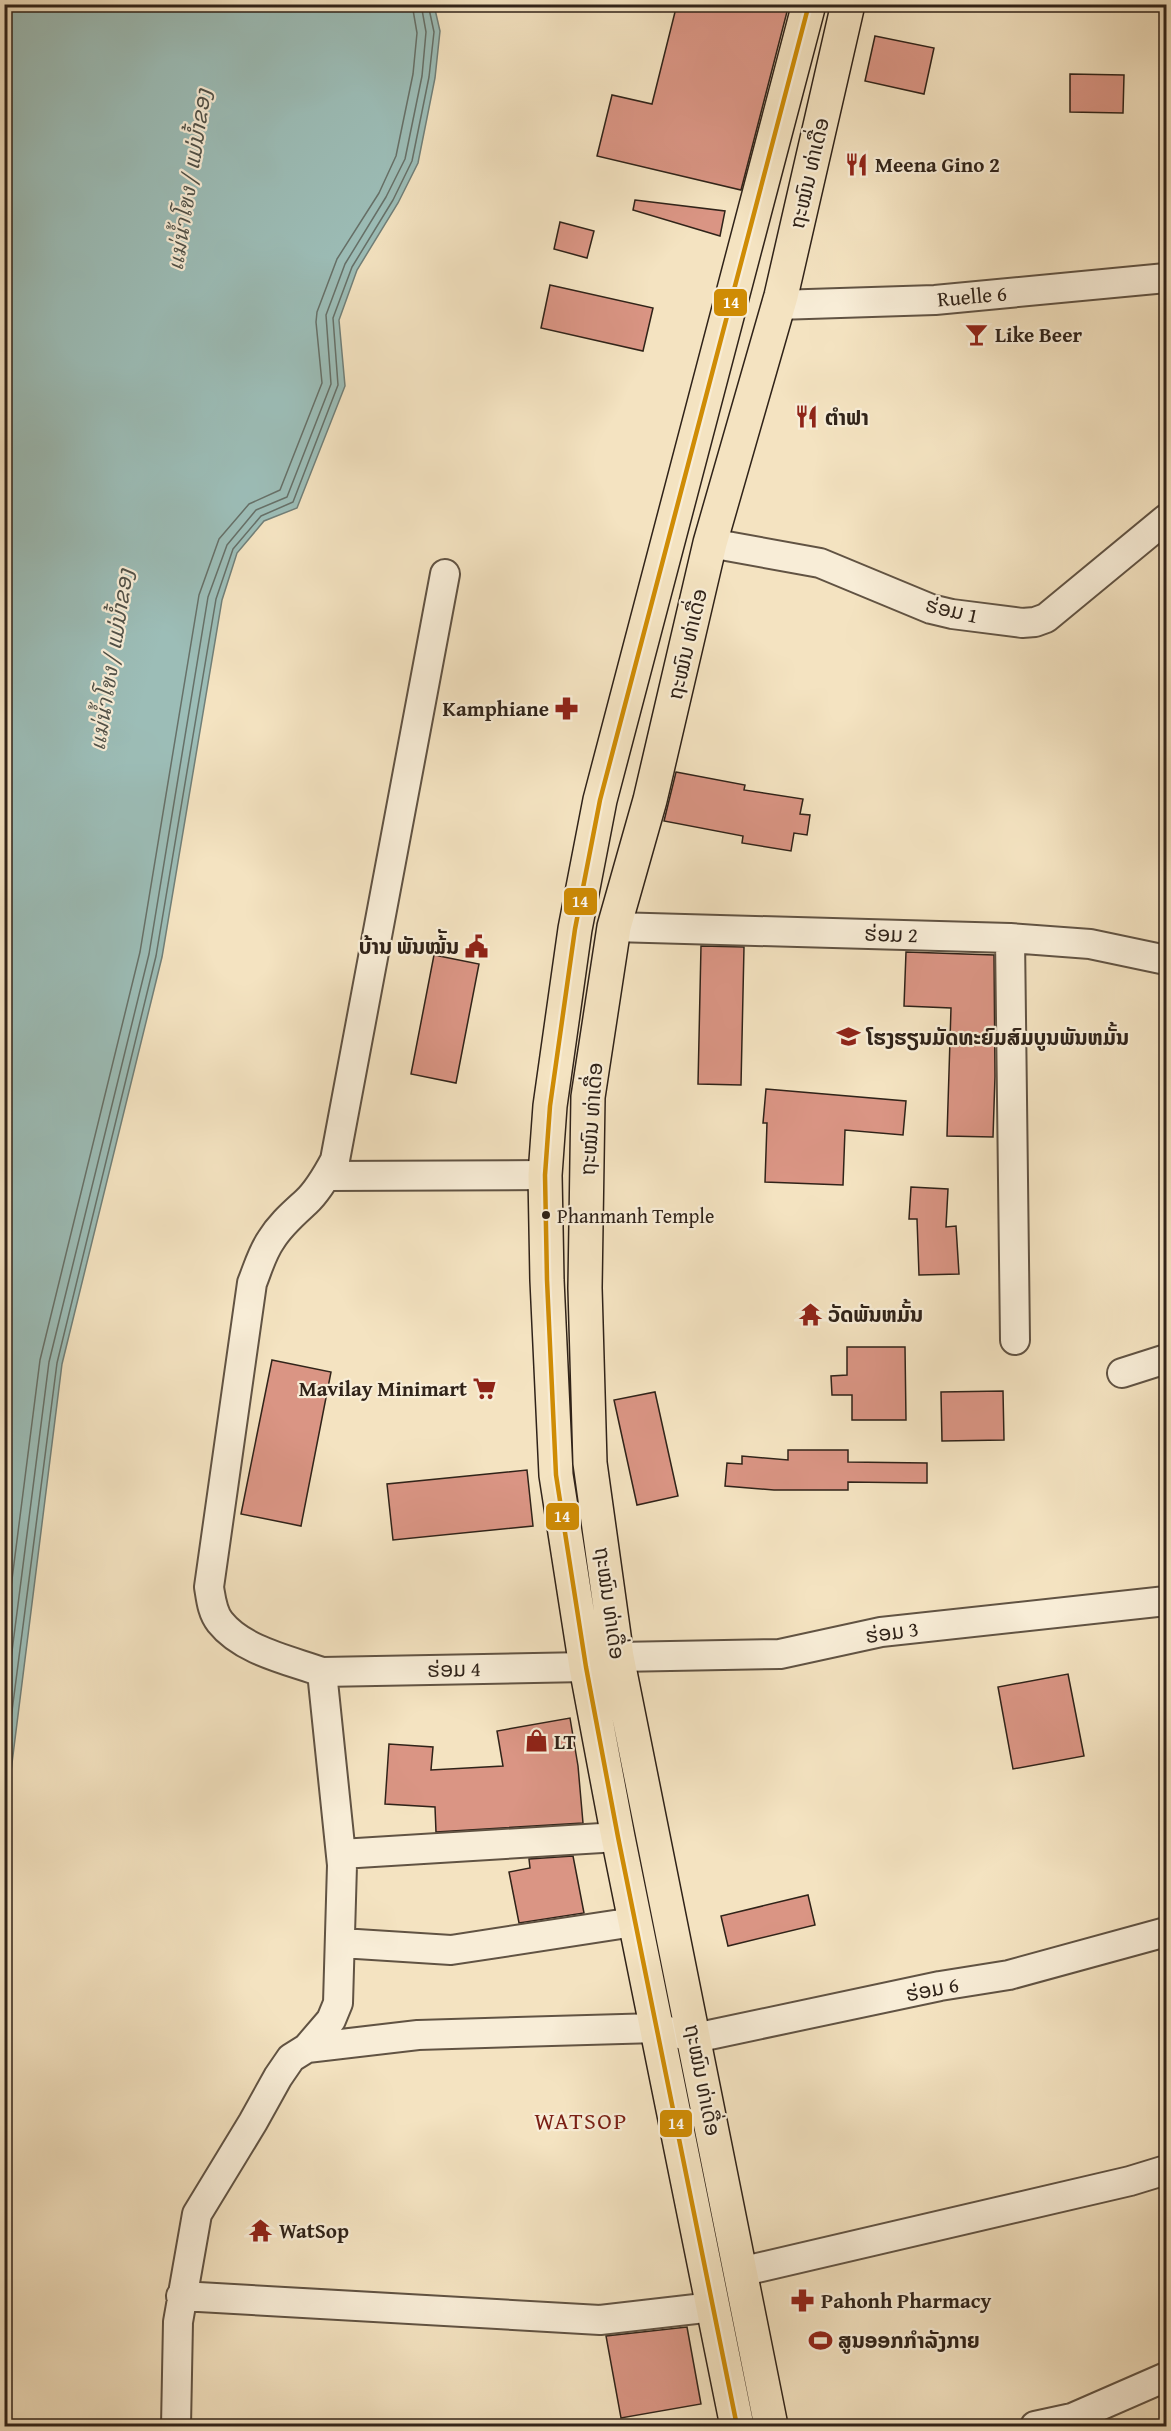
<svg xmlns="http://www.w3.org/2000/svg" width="1171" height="2431" font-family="'Gentium Book Plus','Noto Sans Lao','Noto Serif Thai',serif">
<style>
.water{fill:#9cbdb7;stroke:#717f78;stroke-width:1.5}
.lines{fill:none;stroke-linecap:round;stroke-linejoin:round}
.shore{stroke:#667068;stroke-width:1.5}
.building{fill:#da9584;stroke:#302319;stroke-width:1.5}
.minor-casing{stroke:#615343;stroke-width:32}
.major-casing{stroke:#302319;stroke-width:36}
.minor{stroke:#f8edd7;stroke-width:28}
.major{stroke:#f4e3c1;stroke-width:33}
.bus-1-casing{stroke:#f8edd7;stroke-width:9}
.bus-1{stroke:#cf8c05;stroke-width:4.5}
.bus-dot{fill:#302319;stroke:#f8edd7;stroke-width:2}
.labels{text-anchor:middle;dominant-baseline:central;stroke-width:4.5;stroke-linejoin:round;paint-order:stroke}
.bus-label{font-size:20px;fill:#302319;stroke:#f8edd7;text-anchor:start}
.poi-label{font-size:21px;font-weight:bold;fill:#302319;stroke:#f8edd7;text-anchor:start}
.street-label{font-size:21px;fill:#302319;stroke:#f8edd7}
.water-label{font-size:22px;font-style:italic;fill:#505148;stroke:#f8edd7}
.quarter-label{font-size:24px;letter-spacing:1.5px;fill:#7a1f14;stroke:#f8edd7}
.line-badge{stroke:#f8edd7;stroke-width:2}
.badge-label{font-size:16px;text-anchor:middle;font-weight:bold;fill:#fff}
</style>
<rect width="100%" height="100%" fill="#f4e3c1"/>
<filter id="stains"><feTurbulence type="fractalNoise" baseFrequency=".00333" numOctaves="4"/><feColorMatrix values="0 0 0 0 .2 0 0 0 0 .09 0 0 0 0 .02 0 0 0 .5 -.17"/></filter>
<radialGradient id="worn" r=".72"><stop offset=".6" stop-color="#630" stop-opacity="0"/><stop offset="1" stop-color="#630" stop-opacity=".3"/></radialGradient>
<path class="water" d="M 5,4 L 434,5 L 440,31 L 435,78 L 418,163 L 398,203 L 357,270 L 339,320 L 345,386 L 297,508 L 264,521 L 237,553 L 222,600 L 162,957 L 62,1364 L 9,1787 L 5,1861 Z"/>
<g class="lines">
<path class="shore" d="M 4,1642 L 40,1360 L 140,952 L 199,595 L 219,539 L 249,504 L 280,490 L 322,383 L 316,322 L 317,312 L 337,259 L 379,193 L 396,156 L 413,74 L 417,33 L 412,4
M 4,1714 L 49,1362 L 149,954 L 208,597 L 227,545 L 256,510 L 287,497 L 331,384 L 326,315 L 345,264 L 386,197 L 405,159 L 422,76 L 426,32 L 421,4
M 4,1773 L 57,1363 L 156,956 L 216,599 L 233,549 L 261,516 L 293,502 L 338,385 L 333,318 L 352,267 L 393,200 L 412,161 L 429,77 L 434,32 L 428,4"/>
</g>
<path class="building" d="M 677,4 L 789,4 L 741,190 L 597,156 L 612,95 L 652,104 Z
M 875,36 L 934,48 L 924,94 L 865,81 Z
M 1070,74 L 1124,75 L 1123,113 L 1070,112 Z
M 635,200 L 725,211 L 720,236 L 633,210 Z
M 560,222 L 594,231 L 587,258 L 554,249 Z
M 550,285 L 653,308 L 643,351 L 541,328 Z
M 676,772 L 745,785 L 744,790 L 803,799 L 800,814 L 810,815 L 807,835 L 794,833 L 791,851 L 742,843 L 743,836 L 664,821 Z
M 701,946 L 744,947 L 741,1085 L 698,1084 Z
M 906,952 L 994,955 L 995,1076 L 993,1137 L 947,1136 L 951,1008 L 904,1006 Z
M 434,955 L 479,964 L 456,1083 L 411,1074 Z
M 766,1089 L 906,1101 L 903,1135 L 845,1130 L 843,1185 L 765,1182 L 767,1123 L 763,1123 Z
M 911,1187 L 948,1189 L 946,1227 L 956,1226 L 959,1274 L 919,1275 L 917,1219 L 909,1219 Z
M 847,1347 L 905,1347 L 906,1420 L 852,1420 L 852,1395 L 832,1395 L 831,1376 L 847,1375 Z
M 272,1360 L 331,1372 L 301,1526 L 241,1514 Z
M 1003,1391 L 1004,1440 L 942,1441 L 941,1392 Z
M 655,1392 L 678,1496 L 637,1505 L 614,1400 Z
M 788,1450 L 848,1450 L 848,1462 L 927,1463 L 927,1483 L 848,1482 L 848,1490 L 774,1490 L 725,1486 L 727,1463 L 742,1464 L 742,1456 L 788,1460 Z
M 527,1470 L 533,1526 L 393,1540 L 387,1484 Z
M 1068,1674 L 1084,1756 L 1013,1769 L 998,1687 Z
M 570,1718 L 578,1766 L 583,1823 L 436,1832 L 435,1807 L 385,1804 L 389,1744 L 433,1747 L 431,1770 L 503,1766 L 497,1731 Z
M 573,1856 L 584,1913 L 519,1923 L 509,1872 L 530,1868 L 529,1859 Z
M 808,1895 L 815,1925 L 728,1946 L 721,1916 Z
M 687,2327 L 701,2404 L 621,2418 L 606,2336 Z"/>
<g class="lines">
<defs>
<path id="minor" d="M 777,305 L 935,300 L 1166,278
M 710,543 L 820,563 L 931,609 L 952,614 L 1022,623 L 1035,622 L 1046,618 L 1166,519
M 614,927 L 1010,938 L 1090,944 L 1166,960
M 1010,938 L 1015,1340
M 326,1176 L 545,1175
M 1122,1373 L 1166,1359
M 617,1657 L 780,1654 L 881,1632 L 1166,1601
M 322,1672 L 586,1667
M 341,1854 L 618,1837
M 341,1943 L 451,1950 L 634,1922
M 307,2048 L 418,2035 L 657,2028 L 695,2038 L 940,1986 L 1009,1975 L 1166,1932
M 740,2272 L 1130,2181 L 1166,2170
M 181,2296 L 600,2320 L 713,2307
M 176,2426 L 178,2322 L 197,2214 L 253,2122 L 278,2077 L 291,2058 L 307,2048 L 331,2020 L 338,2003 L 342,1865 L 322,1672 C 289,1660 243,1651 220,1622 C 212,1612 211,1599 209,1587 L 252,1283 C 258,1268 262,1253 271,1240 C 280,1225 293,1214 306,1202 C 318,1191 327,1175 335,1160 L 445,574
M 1035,2426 L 1072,2418 L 1166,2377"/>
<path id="major" d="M 737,2426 L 618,1837 L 586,1667 L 556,1475 L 547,1280 L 545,1175 L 550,1106 L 575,929 L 600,800 L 809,4
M 771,2426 L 617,1657 L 590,1463 L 585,1288 L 588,1097 L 614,927 L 650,800 L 710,543 L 781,296 L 848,4"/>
</defs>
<use href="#minor" class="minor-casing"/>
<use href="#major" class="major-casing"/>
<use href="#minor" class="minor"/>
<use href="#major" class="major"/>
<defs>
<path id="bus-1" d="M 737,2426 L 618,1837 L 586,1667 L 556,1475 L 547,1280 L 545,1175 L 550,1106 L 575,929 L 600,800 L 809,4"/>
</defs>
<use href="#bus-1" class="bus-1-casing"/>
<use href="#bus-1" class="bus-1"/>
</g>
<defs>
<symbol id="restaurant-bare" viewBox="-9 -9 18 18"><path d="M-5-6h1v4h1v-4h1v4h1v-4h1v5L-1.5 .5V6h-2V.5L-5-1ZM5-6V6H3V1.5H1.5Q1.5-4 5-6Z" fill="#8f2418" stroke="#f8edd7" stroke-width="2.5" paint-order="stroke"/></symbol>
<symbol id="bar-bare" viewBox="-9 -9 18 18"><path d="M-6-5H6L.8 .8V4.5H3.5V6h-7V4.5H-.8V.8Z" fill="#8f2418" stroke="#f8edd7" stroke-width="2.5" paint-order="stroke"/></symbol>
<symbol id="pharmacy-bare" viewBox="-9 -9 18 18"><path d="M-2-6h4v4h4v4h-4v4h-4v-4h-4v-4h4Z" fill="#8f2418" stroke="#f8edd7" stroke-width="2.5" paint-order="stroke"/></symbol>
<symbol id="civic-bare" viewBox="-9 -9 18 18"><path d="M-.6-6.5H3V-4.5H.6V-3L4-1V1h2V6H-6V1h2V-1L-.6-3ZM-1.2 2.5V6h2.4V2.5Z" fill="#8f2418" stroke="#f8edd7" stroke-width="2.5" paint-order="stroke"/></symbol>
<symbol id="school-bare" viewBox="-9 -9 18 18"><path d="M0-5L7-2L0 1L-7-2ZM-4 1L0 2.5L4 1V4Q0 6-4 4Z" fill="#8f2418" stroke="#f8edd7" stroke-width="2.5" paint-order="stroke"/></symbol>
<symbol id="temple-bare" viewBox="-9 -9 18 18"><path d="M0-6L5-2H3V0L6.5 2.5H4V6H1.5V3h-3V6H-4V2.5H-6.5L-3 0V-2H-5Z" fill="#8f2418" stroke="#f8edd7" stroke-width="2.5" paint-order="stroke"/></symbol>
<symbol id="supermarket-bare" viewBox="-9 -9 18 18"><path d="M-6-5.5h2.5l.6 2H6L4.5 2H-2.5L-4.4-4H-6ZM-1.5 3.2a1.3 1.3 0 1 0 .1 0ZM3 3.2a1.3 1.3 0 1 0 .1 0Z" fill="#8f2418" stroke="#f8edd7" stroke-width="2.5" paint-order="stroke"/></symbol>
<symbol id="shop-bare" viewBox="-9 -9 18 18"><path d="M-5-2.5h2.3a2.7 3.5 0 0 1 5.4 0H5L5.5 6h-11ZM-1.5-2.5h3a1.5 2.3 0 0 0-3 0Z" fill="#8f2418" stroke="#f8edd7" stroke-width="2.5" paint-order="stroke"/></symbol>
<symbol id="stadium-bare" viewBox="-9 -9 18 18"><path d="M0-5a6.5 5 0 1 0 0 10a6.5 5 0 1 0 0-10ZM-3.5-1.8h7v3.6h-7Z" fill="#8f2418" stroke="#f8edd7" stroke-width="2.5" paint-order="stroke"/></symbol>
</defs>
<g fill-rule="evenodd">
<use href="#restaurant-bare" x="840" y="148" width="33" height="33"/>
<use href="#bar-bare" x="960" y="318" width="33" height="33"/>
<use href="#restaurant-bare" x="790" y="400" width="33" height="33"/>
<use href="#pharmacy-bare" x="550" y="692" width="33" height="33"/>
<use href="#civic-bare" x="460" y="930" width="33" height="33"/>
<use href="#school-bare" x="832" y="1020" width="33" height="33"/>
<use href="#temple-bare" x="794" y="1298" width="33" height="33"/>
<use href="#supermarket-bare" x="468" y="1372" width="33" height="33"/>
<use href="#shop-bare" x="520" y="1724" width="33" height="33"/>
<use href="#temple-bare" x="244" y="2214" width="33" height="33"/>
<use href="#pharmacy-bare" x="786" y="2284" width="33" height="33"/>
<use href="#stadium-bare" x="804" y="2324" width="33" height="33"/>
</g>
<circle class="bus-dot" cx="546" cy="1215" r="5"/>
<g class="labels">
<g class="bus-label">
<text x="557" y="1215">Phanmanh Temple</text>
</g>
<g class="poi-label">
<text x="875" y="164">Meena Gino 2</text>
<text x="995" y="334">Like Beer</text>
<text x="825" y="417">ຕຳຟາ</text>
<text x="549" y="708" text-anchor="end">Kamphiane</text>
<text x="459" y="946" text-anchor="end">ບ້ານ ພັນໝ້ັນ</text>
<text x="866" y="1037">ໂຮງຮຽນມັດທະຍົມສົມບູນພັນຫມັ້ນ</text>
<text x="828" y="1314">ວັດພັນຫມັ້ນ</text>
<text x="467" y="1388" text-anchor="end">Mavilay Minimart</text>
<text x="554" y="1741">LT</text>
<text x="279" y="2230">WatSop</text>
<text x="821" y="2300">Pahonh Pharmacy</text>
<text x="838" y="2340">ສູນອອກກຳລັງກາຍ</text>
</g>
<g class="street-label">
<text transform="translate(809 173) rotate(-77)">ຖະໝົນ ທ່າເດື່ອ</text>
<text transform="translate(972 296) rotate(-5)">Ruelle 6</text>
<text transform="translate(952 610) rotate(13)">ຮ່ອມ 1</text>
<text transform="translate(687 644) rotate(-77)">ຖະໝົນ ທ່າເດື່ອ</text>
<text transform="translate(891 934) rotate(2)">ຮ່ອມ 2</text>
<text transform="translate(591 1119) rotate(-86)">ຖະໝົນ ທ່າເດື່ອ</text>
<text transform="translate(610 1603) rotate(82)">ຖະໝົນ ທ່າເດື່ອ</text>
<text transform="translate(892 1632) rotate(-8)">ຮ່ອມ 3</text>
<text transform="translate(454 1669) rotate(-1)">ຮ່ອມ 4</text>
<text transform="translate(932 1989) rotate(-11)">ຮ່ອມ 6</text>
<text transform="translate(703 2080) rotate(79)">ຖະໝົນ ທ່າເດື່ອ</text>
</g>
<g class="water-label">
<text transform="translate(189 180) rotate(-81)">แม่น้ำโขง / ແມ່ນ້ຳຂອງ</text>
<text transform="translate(111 660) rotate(-81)">แม่น้ำโขง / ແມ່ນ້ຳຂອງ</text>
</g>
<g class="quarter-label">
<text x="581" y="2120">WATSOP</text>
</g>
</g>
<g class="line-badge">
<rect x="713" y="288" width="35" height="29" rx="6" fill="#cf8c05"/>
<rect x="563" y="887" width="35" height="29" rx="6" fill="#cf8c05"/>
<rect x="545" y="1502" width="35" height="29" rx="6" fill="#cf8c05"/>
<rect x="659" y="2109" width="34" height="29" rx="6" fill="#cf8c05"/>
</g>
<g class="badge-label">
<text x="731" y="308">14</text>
<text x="580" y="907">14</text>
<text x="562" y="1522">14</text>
<text x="676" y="2129">14</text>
</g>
<rect width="1171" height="2431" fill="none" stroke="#f4e3c1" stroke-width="24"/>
<rect x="6" y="6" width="1159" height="2419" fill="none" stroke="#302319" stroke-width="3"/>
<rect x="12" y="12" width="1147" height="2407" fill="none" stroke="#302319" stroke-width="1.5"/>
<rect width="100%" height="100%" filter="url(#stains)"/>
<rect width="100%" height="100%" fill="url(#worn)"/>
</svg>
